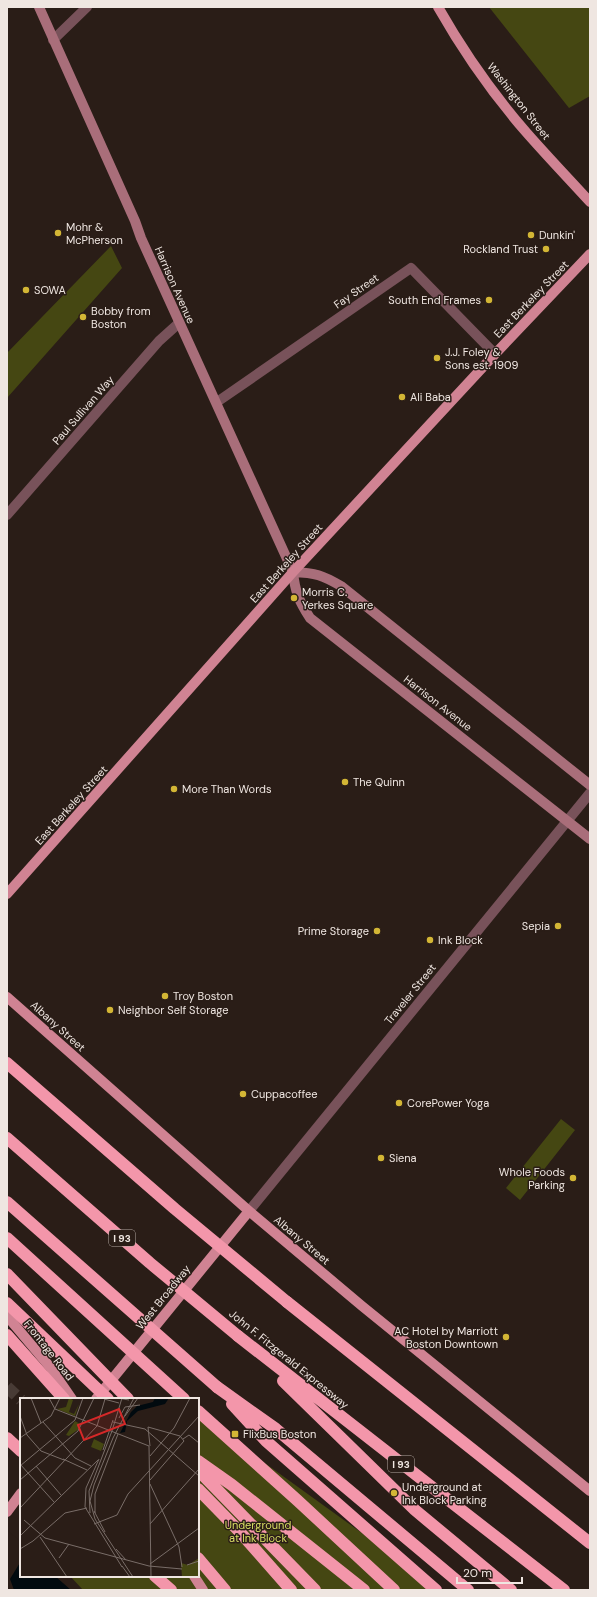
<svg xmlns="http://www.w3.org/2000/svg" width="597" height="1597" font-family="'DM Sans',sans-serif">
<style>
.green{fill:#454712}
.water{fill:#010a0f}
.pier{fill:#2a1d17}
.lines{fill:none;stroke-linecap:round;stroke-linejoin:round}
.motorway-tunnel{stroke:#483b35;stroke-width:12;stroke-dasharray:12 6;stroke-linecap:butt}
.minor{stroke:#78525a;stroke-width:10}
.secondary{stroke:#a96e7a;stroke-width:10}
.primary{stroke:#d08393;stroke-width:10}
.motorway{stroke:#f396aa;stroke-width:12}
.motorway-bridge{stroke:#f396aa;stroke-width:12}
.poi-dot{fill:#d3b635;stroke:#2a1d17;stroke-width:1.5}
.labels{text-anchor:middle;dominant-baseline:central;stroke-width:3;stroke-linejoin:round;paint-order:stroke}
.shield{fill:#2a1d17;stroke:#b4aaa4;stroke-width:1}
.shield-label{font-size:10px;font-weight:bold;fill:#efe6e1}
.street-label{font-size:11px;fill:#efe6e1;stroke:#2a1d17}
.poi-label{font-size:11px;fill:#efe6e1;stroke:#2a1d17;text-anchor:start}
.park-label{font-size:11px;fill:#d8dd63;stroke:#2a1d17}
.inset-road{fill:none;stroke:#796d68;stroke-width:1}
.view{fill:#d62828;fill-opacity:0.15;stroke:#d62828;stroke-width:2}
.inset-edge{fill:none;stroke:#efe6e1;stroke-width:2}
</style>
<rect width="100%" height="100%" fill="#2a1d17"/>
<path class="green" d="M 489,7 L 590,7 L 590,96 L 569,108 Z
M 111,246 L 122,268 L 7,398 L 7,353 Z
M 561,1119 L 575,1130 L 520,1200 L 506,1188 Z
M 198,1415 L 441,1590 L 83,1590 L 70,1576 L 198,1576 Z"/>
<path class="water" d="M 7,1532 L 21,1544 L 21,1576 L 55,1576 L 71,1590 L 7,1590 Z"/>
<path class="pier" d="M 7,1530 L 21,1542 L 21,1561 L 10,1579 L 14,1590 L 7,1590 Z"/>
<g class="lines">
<path class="motorway-tunnel" d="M 7,1387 L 21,1400"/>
<path class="minor" d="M 53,40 L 87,7
M 217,402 L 411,268 L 495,354
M 7,515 L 159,341 L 179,323
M 249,1211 L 590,793"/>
<path class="secondary" d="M 39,7 L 135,221 L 141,238 L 293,572 C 295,592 299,601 310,618 L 590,839
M 293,572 C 316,573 322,575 341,586 L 590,785"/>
<path class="primary" d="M 438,7 C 463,51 493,94 526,132 C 547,156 569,179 590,202
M 7,894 L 293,572 L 495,354 L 590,254
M 7,997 L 249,1211 L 362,1306 L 590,1491
M 7,1316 L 50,1367 L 72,1399
M 96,1399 L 249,1211
M 7,1512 L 21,1493
M 194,1576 L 203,1590"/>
<path class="motorway" d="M 287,1302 L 590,1543
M 7,1303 L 108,1399
M 7,1335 L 64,1399
M 238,1336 L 564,1590
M 283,1381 L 415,1510 L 511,1590
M 217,1387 L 276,1429 L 468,1590
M 232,1404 L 266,1441 L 436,1590
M 198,1411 L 297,1500 L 394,1590
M 7,1438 L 21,1451
M 198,1461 L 232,1485 L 364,1590
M 198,1470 L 315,1590
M 198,1489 L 239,1531 L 291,1590
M 198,1558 L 225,1590
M 155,1576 L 171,1590"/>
<path class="motorway-bridge" d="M 7,1063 L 175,1209 L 287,1302
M 7,1138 L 150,1263 L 238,1336
M 7,1202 L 217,1387
M 7,1238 L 184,1399
M 7,1274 L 128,1399"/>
</g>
<g class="poi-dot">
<circle cx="58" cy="233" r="4"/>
<circle cx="531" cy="235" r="4"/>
<circle cx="546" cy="249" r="4"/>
<circle cx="26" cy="290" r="4"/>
<circle cx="489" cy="300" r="4"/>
<circle cx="83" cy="317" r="4"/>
<circle cx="437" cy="358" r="4"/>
<circle cx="402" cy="397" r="4"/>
<circle cx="294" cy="598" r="4"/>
<circle cx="345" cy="782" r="4"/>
<circle cx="174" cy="789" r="4"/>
<circle cx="558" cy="926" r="4"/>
<circle cx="377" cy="931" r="4"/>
<circle cx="430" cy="940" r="4"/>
<circle cx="165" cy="996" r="4"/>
<circle cx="110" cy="1010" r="4"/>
<circle cx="243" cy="1094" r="4"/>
<circle cx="399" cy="1103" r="4"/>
<circle cx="381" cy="1158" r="4"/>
<circle cx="573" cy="1178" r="4"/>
<circle cx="506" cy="1337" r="4"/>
<rect x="231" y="1430" width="8" height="8" rx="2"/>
<circle cx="394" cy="1493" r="4"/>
</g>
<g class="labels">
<g class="shield">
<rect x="109" y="1230" width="26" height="16" rx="3"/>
<rect x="388" y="1456" width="26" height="16" rx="3"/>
</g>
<g class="shield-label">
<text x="122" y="1238">I 93</text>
<text x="401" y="1464">I 93</text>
</g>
<g class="street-label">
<text transform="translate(519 101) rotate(52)">Washington Street</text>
<text transform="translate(175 285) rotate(66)">Harrison Avenue</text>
<text transform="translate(356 291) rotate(-35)">Fay Street</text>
<text transform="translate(531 299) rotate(-46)">East Berkeley Street</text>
<text transform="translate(83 410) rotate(-49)">Paul Sullivan Way</text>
<text transform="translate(286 563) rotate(-48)">East Berkeley Street</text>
<text transform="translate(438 703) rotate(38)">Harrison Avenue</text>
<text transform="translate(71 805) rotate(-48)">East Berkeley Street</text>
<text transform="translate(410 994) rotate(-51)">Traveler Street</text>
<text transform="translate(58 1026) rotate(42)">Albany Street</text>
<text transform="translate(302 1240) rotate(40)">Albany Street</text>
<text transform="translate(163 1297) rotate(-51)">West Broadway</text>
<text transform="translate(49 1350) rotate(52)">Frontage Road</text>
<text transform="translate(289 1359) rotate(39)">John F. Fitzgerald Expressway</text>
</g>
<g class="poi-label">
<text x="66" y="227">Mohr &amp;<tspan x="66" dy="13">McPherson</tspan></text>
<text x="539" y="235">Dunkin'</text>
<text x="538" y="249" text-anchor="end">Rockland Trust</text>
<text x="34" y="290">SOWA</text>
<text x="481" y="300" text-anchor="end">South End Frames</text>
<text x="91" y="311">Bobby from<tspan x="91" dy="13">Boston</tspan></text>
<text x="445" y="352">J.J. Foley &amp;<tspan x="445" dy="13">Sons est. 1909</tspan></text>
<text x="410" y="397">Ali Baba</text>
<text x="302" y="592">Morris C.<tspan x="302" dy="13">Yerkes Square</tspan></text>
<text x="353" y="782">The Quinn</text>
<text x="182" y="789">More Than Words</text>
<text x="550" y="926" text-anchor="end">Sepia</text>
<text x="369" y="931" text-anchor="end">Prime Storage</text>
<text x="438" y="940">Ink Block</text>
<text x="173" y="996">Troy Boston</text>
<text x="118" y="1010">Neighbor Self Storage</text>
<text x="251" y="1094">Cuppacoffee</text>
<text x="407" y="1103">CorePower Yoga</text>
<text x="389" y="1158">Siena</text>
<text x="565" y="1172" text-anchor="end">Whole Foods<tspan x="565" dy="13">Parking</tspan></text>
<text x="498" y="1331" text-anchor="end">AC Hotel by Marriott<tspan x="498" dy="13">Boston Downtown</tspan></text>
<text x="243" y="1434">FlixBus Boston</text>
<text x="402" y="1487">Underground at<tspan x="402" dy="13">Ink Block Parking</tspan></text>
</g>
<g class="park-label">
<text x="258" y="1525">Underground<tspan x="258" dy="13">at Ink Block</tspan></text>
</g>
</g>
<g transform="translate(20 1398)">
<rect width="179" height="179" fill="#2a1d17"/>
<path d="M 49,0 L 53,2 L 49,14 L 54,16 L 59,6 L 55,18 L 37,11 L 46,9 ZM 55,23 L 60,26 L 59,31 L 49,38 L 46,37 ZM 74,41 L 84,46 L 81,53 L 71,49 ZM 179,160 L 179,179 L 162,179 L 161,165 L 168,167 Z" fill="#454712"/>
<path d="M 135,0 L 149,0 L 145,6 L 118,13 L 107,23 L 105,34 L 100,35 L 111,14 L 117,8 L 133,4 Z" fill="#010a0f"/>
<path class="inset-road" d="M 11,0 L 21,25M 29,0 L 35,11 L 129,48M 97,0 L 109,2M 84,1 L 99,5M 0,18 L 7,37 L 21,53 L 44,62M 105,18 L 118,0M 99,20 L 105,9 L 120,7M 23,24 L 55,60 L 71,68M 93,24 L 125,31 L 179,78M 0,40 L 31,18 L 40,0M 163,41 L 169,37 L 179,45M 129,48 L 131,179M 130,48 L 128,29 L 160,38 L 164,43 L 130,82M 83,52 L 93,22M 130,58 L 154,30 L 170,0M 43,61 L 67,72M 79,61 L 66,90 L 65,109 L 102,169M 0,66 L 34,104M 0,68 L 55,22 L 63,0M 16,68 L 41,97M 0,82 L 58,33 L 74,0M 130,86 L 159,149 L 162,169M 0,110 L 77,28 L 85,1M 74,113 L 85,134M 70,115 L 69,93 L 92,33 L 102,0M 75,115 L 75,96 L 98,36M 4,122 L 25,140 L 129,168 L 162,171M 74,126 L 97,117 L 108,96 L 179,18M 130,126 L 179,71M 0,138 L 78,62M 20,139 L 47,179M 0,151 L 13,143 L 45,115 L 67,110M 96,151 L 106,162M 39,160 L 49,146M 130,166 L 179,130M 167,167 L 179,163M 102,168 L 110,179M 113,179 L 75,121 L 70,103 L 74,87 L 93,40 L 114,0"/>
<path class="view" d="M 99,11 L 105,26 L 64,42 L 58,27 Z"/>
<rect width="179" height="179" class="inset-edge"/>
</g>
<rect width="597" height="1597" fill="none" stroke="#efe6e1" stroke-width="16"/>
<path d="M457 1577v6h65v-6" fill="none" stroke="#efe6e1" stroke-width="2"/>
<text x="463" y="1577" font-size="12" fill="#efe6e1" stroke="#2a1d17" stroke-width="3" paint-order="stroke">20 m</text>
</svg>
